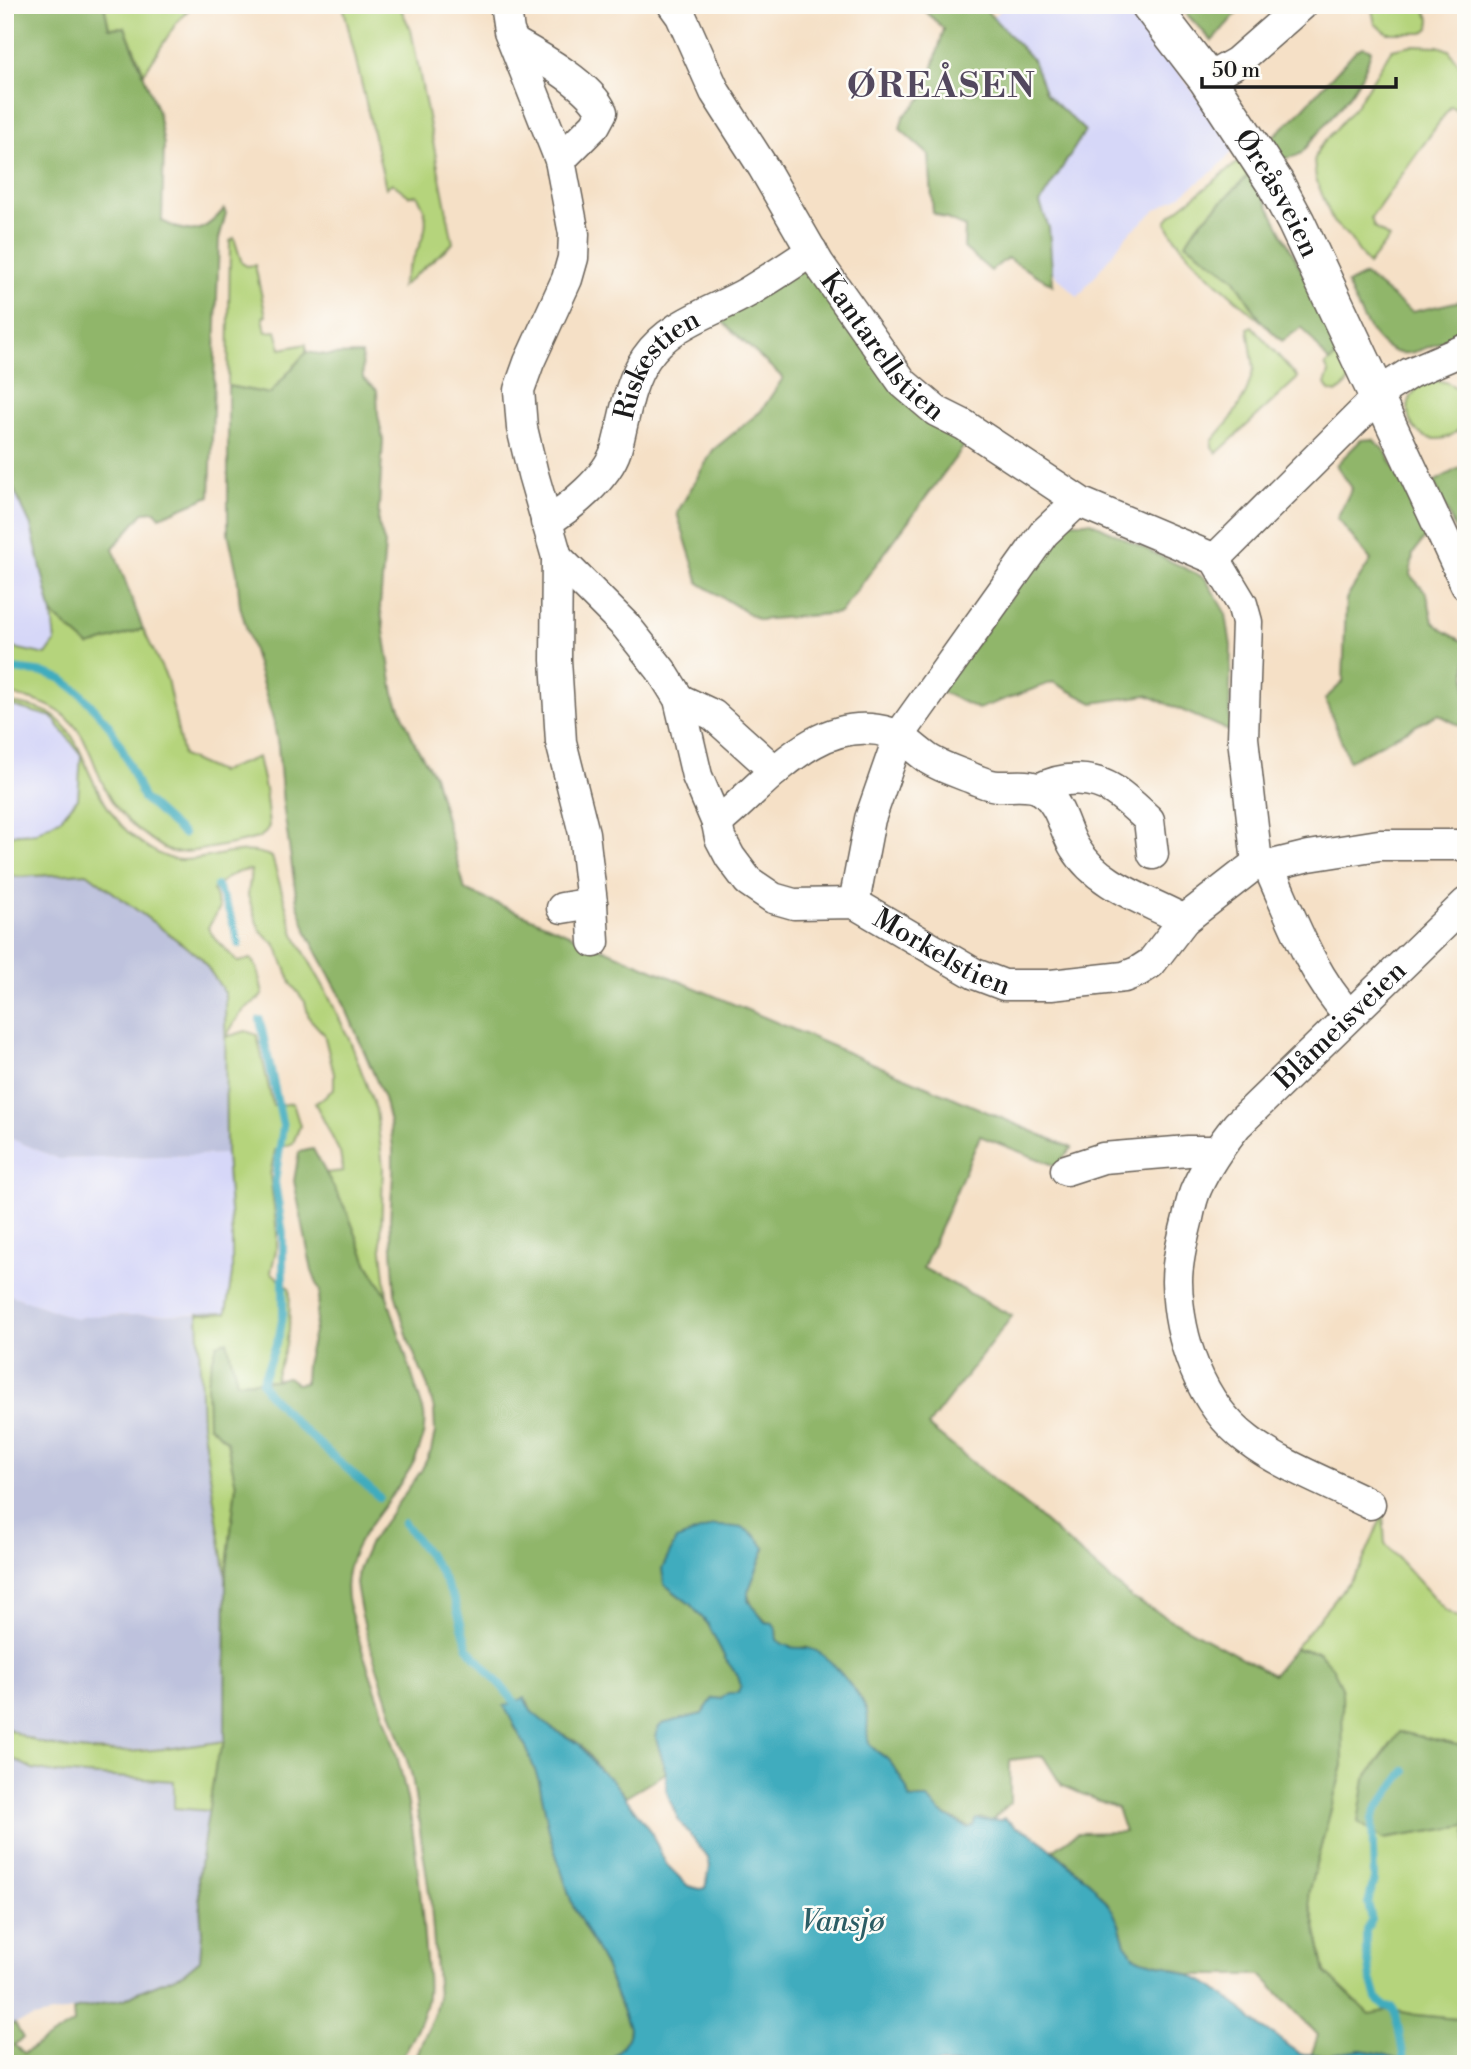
<svg xmlns="http://www.w3.org/2000/svg" width="1471" height="2069" font-family="'Libre Bodoni',serif">
<style>
.built{fill:#d6d7f8}
.industrial{fill:#bec2dd}
.green{fill:#b5d47b;stroke:#68784c;stroke-width:2}
.forest{fill:#90b66b;stroke:#566944;stroke-width:2}
.water{fill:#3facbe;stroke:#2e646d;stroke-width:2}
.lines{fill:none;stroke-linecap:round;stroke-linejoin:round}
.stream{stroke:#3facbe;stroke-width:8}
.minor-casing{stroke:#686158;stroke-width:33}
.tertiary-casing{stroke:#686158;stroke-width:40}
.minor{stroke:#fff;stroke-width:30}
.tertiary{stroke:#fff;stroke-width:37}
.labels{text-anchor:middle;dominant-baseline:central;stroke-width:5;stroke-linejoin:round;paint-order:stroke}
.street-label{font-size:28px;fill:#1c1c1c;stroke:#fdfcf7}
.water-label{font-size:30px;font-style:italic;fill:#2c5d65;stroke:#fdfcf7}
.district-label{font-size:35px;font-weight:bold;letter-spacing:2px;fill:#53485e;stroke:#fdfcf7}
</style>
<rect width="100%" height="100%" fill="#fdfcf7"/>
<filter id="ink" filterUnits="userSpaceOnUse"><feTurbulence type="fractalNoise" baseFrequency=".0143" numOctaves="2"/><feDisplacementMap in="SourceGraphic" scale="14" xChannelSelector="R" yChannelSelector="G"/><feConvolveMatrix kernelMatrix="1 2 1 2 8 2 1 2 1" color-interpolation-filters="sRGB"/></filter>
<filter id="wash" filterUnits="userSpaceOnUse"><feTurbulence type="fractalNoise" baseFrequency=".00686" numOctaves="4" result="noise"/><feDisplacementMap in="SourceGraphic" scale="28" xChannelSelector="R" yChannelSelector="G"/><feGaussianBlur stdDeviation="1.57" result="paint"/><feColorMatrix in="noise" values="0 0 0 0 0 0 0 0 0 0 0 0 0 0 0 0 0 1.4 0 .05"/><feComposite in="paint" operator="in"/></filter>
<g filter="url(#wash)">
<rect width="100%" height="100%" fill="#f5e0c6"/>
<path class="built" d="M 1005,5 L 1128,5 L 1236,148 L 1216,169 L 1180,196 L 1156,210 L 1128,234 L 1078,297 L 944,165 L 980,30 Z
M 5,471 L 31,526 L 52,614 L 55,642 L 45,655 L 5,646 Z
M 5,704 L 52,717 L 81,755 L 71,874 L 5,874 Z
M 5,1136 L 59,1159 L 226,1154 L 231,1216 L 232,1274 L 226,1313 L 86,1316 L 76,1319 L 5,1293 Z"/>
<path class="industrial" d="M 87,873 L 201,958 L 225,993 L 226,1154 L 59,1159 L 5,1136 L 5,874 L 17,877 Z
M 5,1293 L 76,1319 L 86,1316 L 198,1314 L 202,1424 L 226,1577 L 225,1741 L 190,1746 L 122,1751 L 84,1750 L 59,1747 L 29,1739 L 5,1727 Z
M 5,1755 L 32,1769 L 55,1773 L 174,1781 L 174,1808 L 210,1811 L 198,1878 L 202,1933 L 200,1960 L 183,1974 L 140,1991 L 125,1999 L 33,2018 L 5,2027 Z"/>
<path class="green" d="M 104,5 L 193,5 L 177,22 L 144,73 L 125,27 L 109,28 Z
M 343,5 L 399,5 L 411,30 L 453,243 L 401,287 C 409,255 441,230 417,195 L 409,196 L 392,183 L 386,188 Z
M 1371,5 L 1421,5 L 1430,19 L 1429,28 L 1423,33 L 1388,33 L 1375,24 Z
M 1412,45 L 1438,46 L 1449,50 L 1458,63 L 1466,75 L 1466,117 L 1451,106 L 1371,218 L 1374,227 L 1389,238 L 1368,265 L 1349,237 L 1333,222 L 1316,179 L 1314,161 L 1319,148 L 1356,106 L 1392,49 Z
M 1242,159 L 1251,173 L 1197,226 L 1186,243 L 1234,278 L 1262,322 C 1235,298 1179,254 1166,222 L 1171,215 Z
M 234,238 L 242,263 L 247,266 L 255,265 L 266,316 L 263,317 L 266,332 L 276,331 L 281,349 L 306,344 L 306,352 L 270,394 L 228,386 L 230,241 Z
M 1252,326 L 1298,378 L 1217,453 L 1212,447 L 1212,441 L 1231,419 L 1246,393 L 1254,368 L 1248,328 Z
M 1344,352 C 1351,372 1357,380 1336,393 L 1329,391 L 1325,384 L 1329,373 L 1325,365 Z
M1408 410a29 29 0 1 1 58 0a29 29 0 1 1-58 0Z
M 52,614 L 89,646 L 143,629 L 167,679 L 183,756 L 219,772 L 258,757 L 265,789 L 269,826 L 265,833 L 258,838 L 246,841 C 232,844 183,855 172,852 C 163,849 156,843 149,838 C 134,828 121,815 111,800 C 94,772 90,733 61,713 C 44,701 24,698 5,693 L 5,646 L 46,655 L 55,642 Z
M 5,702 C 21,705 44,707 56,718 C 73,732 81,752 89,772 C 101,799 118,828 143,844 C 154,852 169,860 182,860 C 212,860 243,843 272,857 L 294,934 L 325,989 L 350,1041 L 376,1110 L 383,1167 L 381,1241 L 387,1296 L 368,1265 L 347,1212 L 325,1173 L 343,1171 L 340,1153 L 315,1103 L 324,1098 L 334,1088 L 334,1074 L 324,1034 L 309,1018 L 305,1002 L 292,985 L 276,945 L 260,931 L 248,896 L 251,870 C 236,870 222,880 213,890 L 219,909 L 208,928 L 216,940 L 238,962 L 251,959 L 257,968 L 263,994 C 257,1003 253,1002 246,1008 C 237,1016 232,1027 226,1037 L 246,1031 L 257,1035 L 273,1106 L 293,1103 L 300,1126 L 293,1143 L 275,1150 L 270,1175 L 277,1233 L 277,1246 L 271,1272 L 290,1289 L 289,1331 L 283,1356 L 274,1380 L 236,1382 L 227,1342 L 227,1441 L 236,1485 L 226,1577 L 202,1424 L 198,1314 L 226,1313 L 232,1274 L 232,1239 L 226,1154 L 225,993 L 201,958 L 87,873 L 17,877 L 5,874 L 5,835 L 35,833 L 61,818 L 78,798 L 81,755 L 52,717 L 5,704 Z
M 1383,1514 L 1385,1544 L 1446,1611 L 1466,1621 L 1466,1747 L 1400,1732 L 1383,1839 L 1466,1826 L 1466,2020 L 1417,2015 L 1392,2010 L 1369,2015 L 1325,1972 L 1308,1894 L 1343,1765 L 1319,1652 L 1294,1649 L 1360,1568 Z
M 5,1727 C 13,1731 21,1736 30,1739 C 87,1761 166,1750 225,1741 L 216,1762 L 210,1811 L 174,1808 L 174,1781 L 55,1773 L 33,1769 L 5,1755 Z"/>
<path class="forest" d="M 5,5 L 104,5 L 109,28 L 125,27 L 158,112 L 164,145 L 162,221 C 191,236 203,234 224,209 L 226,213 L 219,239 L 210,496 L 160,517 L 155,511 L 144,512 L 113,548 L 143,629 L 89,646 L 52,614 L 31,526 L 5,471 Z
M 919,5 L 981,5 L 1033,60 L 1046,94 L 1085,131 L 1040,203 L 1049,228 L 1053,285 L 1007,258 L 991,271 L 964,248 L 965,227 L 933,213 L 929,155 L 900,129 L 903,117 L 925,95 L 944,29 Z
M 1178,5 L 1244,5 L 1212,41 Z
M 1363,47 L 1371,50 C 1364,83 1339,108 1318,133 C 1312,139 1307,149 1300,154 C 1294,158 1286,158 1279,159 L 1269,140 L 1297,115 L 1356,50 Z
M 1251,173 L 1344,352 L 1329,362 L 1302,327 L 1282,341 L 1262,322 L 1234,278 L 1186,243 L 1197,226 Z
M 811,271 L 970,438 L 840,613 L 759,620 L 699,583 L 677,513 L 713,450 L 761,411 L 783,378 L 718,318 L 797,272 Z
M 1365,275 L 1412,312 L 1460,301 L 1466,298 L 1466,331 C 1451,337 1423,351 1409,353 C 1376,358 1358,308 1347,284 Z
M 306,352 L 327,355 L 362,354 L 363,378 L 377,390 L 378,415 L 383,440 L 378,523 L 385,544 L 380,606 L 394,694 L 416,746 L 434,775 L 465,890 L 1072,1148 L 1056,1166 L 980,1136 L 923,1268 L 1012,1316 L 928,1426 L 1030,1509 L 1133,1599 L 1273,1675 L 1294,1649 L 1319,1652 L 1332,1667 L 1342,1687 L 1343,1765 L 1308,1894 L 1325,1972 L 1369,2014 L 1392,2010 L 1417,2015 L 1466,2020 L 1466,2064 L 1415,2064 L 1383,2054 L 1360,2050 L 1346,2054 L 1311,2056 L 1318,2035 L 1261,1975 L 1189,1975 L 1167,1966 L 1142,1960 L 1134,1956 L 1125,1944 L 1119,1924 L 1106,1901 L 1092,1884 L 1053,1850 L 1077,1833 L 1125,1832 L 1117,1808 L 1062,1786 L 1043,1756 L 1010,1760 L 1010,1803 L 992,1820 L 981,1818 L 971,1828 L 943,1814 L 919,1798 L 910,1799 C 909,1789 893,1764 885,1757 C 879,1752 873,1750 869,1743 C 864,1732 868,1717 864,1705 C 856,1684 823,1662 806,1647 C 794,1650 786,1647 776,1640 L 778,1633 C 767,1623 749,1608 748,1592 L 765,1548 L 672,1546 L 669,1557 L 662,1569 L 670,1589 L 690,1604 L 708,1624 L 726,1660 L 738,1676 L 741,1686 L 738,1693 L 721,1699 L 713,1698 L 702,1714 L 662,1724 L 656,1738 L 666,1773 L 626,1797 C 618,1786 608,1779 599,1769 C 592,1761 587,1750 578,1743 C 562,1731 533,1725 528,1703 L 513,1724 L 526,1747 L 539,1781 L 551,1839 L 573,1906 L 605,1966 L 629,2028 C 629,2042 620,2048 612,2059 L 612,2064 L 544,2064 L 505,2059 L 496,2064 L 413,2064 L 434,2014 L 438,1997 L 431,1905 L 412,1776 L 371,1649 L 361,1612 L 356,1584 L 358,1570 L 370,1542 L 421,1471 L 431,1451 L 435,1432 L 434,1410 L 428,1387 L 409,1342 L 395,1293 L 390,1219 L 393,1174 L 393,1149 L 390,1123 L 384,1098 L 340,995 L 308,935 L 297,902 L 283,804 L 278,746 L 274,723 L 240,606 L 237,573 L 228,532 L 228,386 L 270,394 Z
M 1373,439 L 1386,452 L 1429,532 L 1413,554 L 1410,575 L 1427,594 L 1433,622 L 1444,631 L 1466,643 L 1466,729 L 1438,714 L 1349,761 L 1325,699 L 1343,682 L 1346,599 L 1371,560 L 1337,518 L 1352,488 L 1336,465 L 1361,440 Z
M 1466,464 L 1466,554 L 1434,482 Z
M 1067,522 L 1091,522 L 1205,578 L 1226,614 L 1231,646 L 1229,731 L 1147,695 L 1093,703 L 1053,682 L 978,709 L 940,691 Z
M 313,1149 L 347,1212 L 368,1265 L 387,1296 L 424,1413 C 432,1484 337,1525 347,1598 C 349,1610 354,1622 357,1634 C 368,1669 381,1704 392,1739 C 412,1804 419,1870 424,1938 C 425,1956 429,1977 427,1996 C 424,2020 409,2042 399,2064 L 5,2064 L 5,2027 L 15,2024 L 23,2038 L 14,2045 L 24,2053 L 74,2023 L 73,2010 L 125,1999 L 140,1991 L 183,1974 L 200,1960 L 202,1933 L 198,1878 L 216,1762 L 225,1741 L 226,1577 L 236,1485 L 227,1441 L 208,1425 L 207,1381 L 217,1344 L 227,1341 L 237,1382 L 274,1380 L 288,1377 L 297,1384 L 305,1383 L 306,1364 L 315,1328 L 320,1291 L 312,1271 L 294,1181 L 299,1152 Z
M 1400,1732 L 1466,1747 L 1466,1826 L 1383,1839 L 1358,1822 L 1365,1779 Z"/>
<path class="water" d="M 713,1526 C 738,1526 751,1525 765,1548 L 748,1592 L 748,1600 L 765,1622 L 773,1623 L 776,1628 L 777,1640 C 797,1656 806,1640 825,1657 C 837,1667 863,1698 867,1712 C 870,1723 864,1734 870,1744 C 874,1751 880,1753 886,1758 C 893,1764 909,1789 910,1799 L 927,1799 L 943,1814 L 968,1828 L 973,1826 L 976,1819 L 1000,1820 L 1004,1818 L 1016,1827 L 1029,1832 L 1039,1839 L 1092,1884 L 1113,1911 L 1119,1924 L 1125,1944 L 1134,1956 L 1142,1960 L 1167,1966 L 1207,1983 L 1242,2009 L 1253,2021 L 1301,2054 L 1331,2055 L 1360,2050 L 1383,2054 L 1415,2064 L 612,2064 L 612,2059 C 620,2048 629,2042 629,2028 L 605,1966 L 573,1906 L 551,1839 L 539,1781 L 526,1747 L 504,1706 L 524,1698 L 531,1711 L 551,1728 L 579,1744 L 599,1770 L 613,1781 L 651,1832 L 666,1864 L 688,1886 L 700,1889 L 705,1888 L 710,1867 L 708,1858 L 679,1821 L 670,1801 L 666,1789 L 666,1772 L 656,1738 L 658,1728 L 662,1724 L 702,1714 L 713,1698 L 721,1699 L 728,1693 L 738,1693 L 741,1686 L 738,1676 L 726,1660 L 708,1624 L 690,1604 L 664,1584 L 662,1569 L 676,1540 Z"/>
<g class="lines">
<path class="stream" d="M 5,668 L 45,673 L 62,679 L 80,693 L 108,724 L 121,746 L 143,798 L 183,834
M 217,886 L 230,914 L 239,944
M 260,1020 L 283,1126 L 275,1182 L 283,1234 L 283,1315 L 279,1336 L 262,1382 L 267,1392 L 298,1425 L 379,1497
M 404,1523 L 438,1568 L 455,1602 L 468,1648 L 515,1702
M 1404,2060 L 1396,2014 L 1392,2008 L 1386,2007 L 1377,1999 L 1371,1978 L 1366,1950 L 1366,1930 L 1372,1920 L 1368,1904 L 1374,1879 L 1372,1819 L 1376,1810 L 1405,1771"/>
</g>
</g>
<g filter="url(#ink)">
<g class="lines">
<defs>
<g id="minor">
<path d="M 507,5 L 506,11 L 509,31 L 560,160 L 574,234 L 573,258 L 567,279 L 529,362 L 519,390 L 522,428 L 533,474 L 557,557 L 556,660 L 561,742 L 584,833 L 592,903 L 594,942"/>
<path id="s1" d="M 673,5 L 681,16 L 715,92 L 763,167 L 819,264 L 903,383 L 936,411 L 964,425 L 1082,503 L 1215,559 L 1242,604 L 1247,622 L 1243,738 L 1257,863 L 1268,866 L 1309,856 L 1379,845 L 1465,845"/>
<path d="M 515,43 C 540,57 591,86 602,112 L 595,125 L 560,160"/>
<path d="M 1207,79 L 1237,62 L 1302,5"/>
<path d="M 1378,396 L 1466,585"/>
<path id="s2" d="M 546,522 C 570,508 607,478 616,450 C 625,419 627,386 646,358 C 670,323 713,312 748,292 C 770,279 791,265 812,251"/>
<path id="s3" d="M 557,557 L 626,626 L 661,670 L 679,699 L 697,776 L 717,823 L 720,838 L 730,857 L 748,881 L 773,898 L 794,904 L 854,903 L 975,974 L 1004,985 L 1051,985 L 1124,977 L 1137,972 L 1151,963 L 1184,920 L 1257,863"/>
<path d="M 1215,559 L 1388,387 L 1410,373 L 1466,349"/>
<path d="M 679,699 L 713,715 L 775,771"/>
<path d="M 1039,789 C 1062,776 1093,776 1115,791 C 1127,799 1138,810 1149,820 L 1153,854"/>
<path d="M 717,823 C 766,784 818,710 891,733 C 902,736 919,753 930,760 C 943,768 960,773 974,779 C 982,782 990,786 999,786 C 1013,787 1034,782 1045,793 C 1062,807 1064,831 1075,848 C 1098,886 1147,900 1184,920"/>
<path d="M 1268,866 C 1291,916 1311,974 1349,1015"/>
<path d="M 854,903 L 870,819 L 899,736 L 1044,533 L 1078,501"/>
<path d="M 562,908 L 592,903"/>
<path d="M 1066,1170 L 1103,1158 L 1188,1151 L 1216,1151"/>
<path id="s4" d="M 1370,1504 C 1333,1485 1280,1465 1248,1440 C 1200,1404 1178,1339 1177,1281 C 1177,1260 1183,1238 1188,1218 C 1190,1208 1192,1197 1197,1187 C 1207,1165 1221,1145 1237,1125 L 1466,903"/>
</g>
<g id="tertiary">
<path id="s5" d="M 1150,5 L 1207,79 L 1275,183 L 1296,222 L 1378,396"/>
</g>
</defs>
<use href="#minor" class="minor-casing"/>
<use href="#tertiary" class="tertiary-casing"/>
<use href="#minor" class="minor"/>
<use href="#tertiary" class="tertiary"/>
</g>
</g>
<g class="labels">
<g class="street-label">
<text stroke="none"><textPath href="#s5" startOffset="228">Øreåsveien</textPath></text>
<text stroke="none"><textPath href="#s1" startOffset="402">Kantarellstien</textPath></text>
<text stroke="none"><textPath href="#s2" startOffset="200">Riskestien</textPath></text>
<text stroke="none"><textPath href="#s3" startOffset="598">Morkelstien</textPath></text>
<text stroke="none"><textPath href="#s4" startOffset="632">Blåmeisveien</textPath></text>
</g>
<g class="water-label">
<text x="843" y="1922">Vansjø</text>
</g>
<g class="district-label">
<text x="942" y="86">ØREÅSEN</text>
</g>
</g>
<rect width="1471" height="2069" fill="none" stroke="#fdfcf7" stroke-width="28"/>
<path d="M1202 77v10h194v-10" fill="none" stroke="#1c1c1c" stroke-width="3.5"/>
<text x="1212" y="77" font-size="21" fill="#1c1c1c" stroke="#fdfcf7" stroke-width="5" paint-order="stroke">50 m</text>
</svg>
